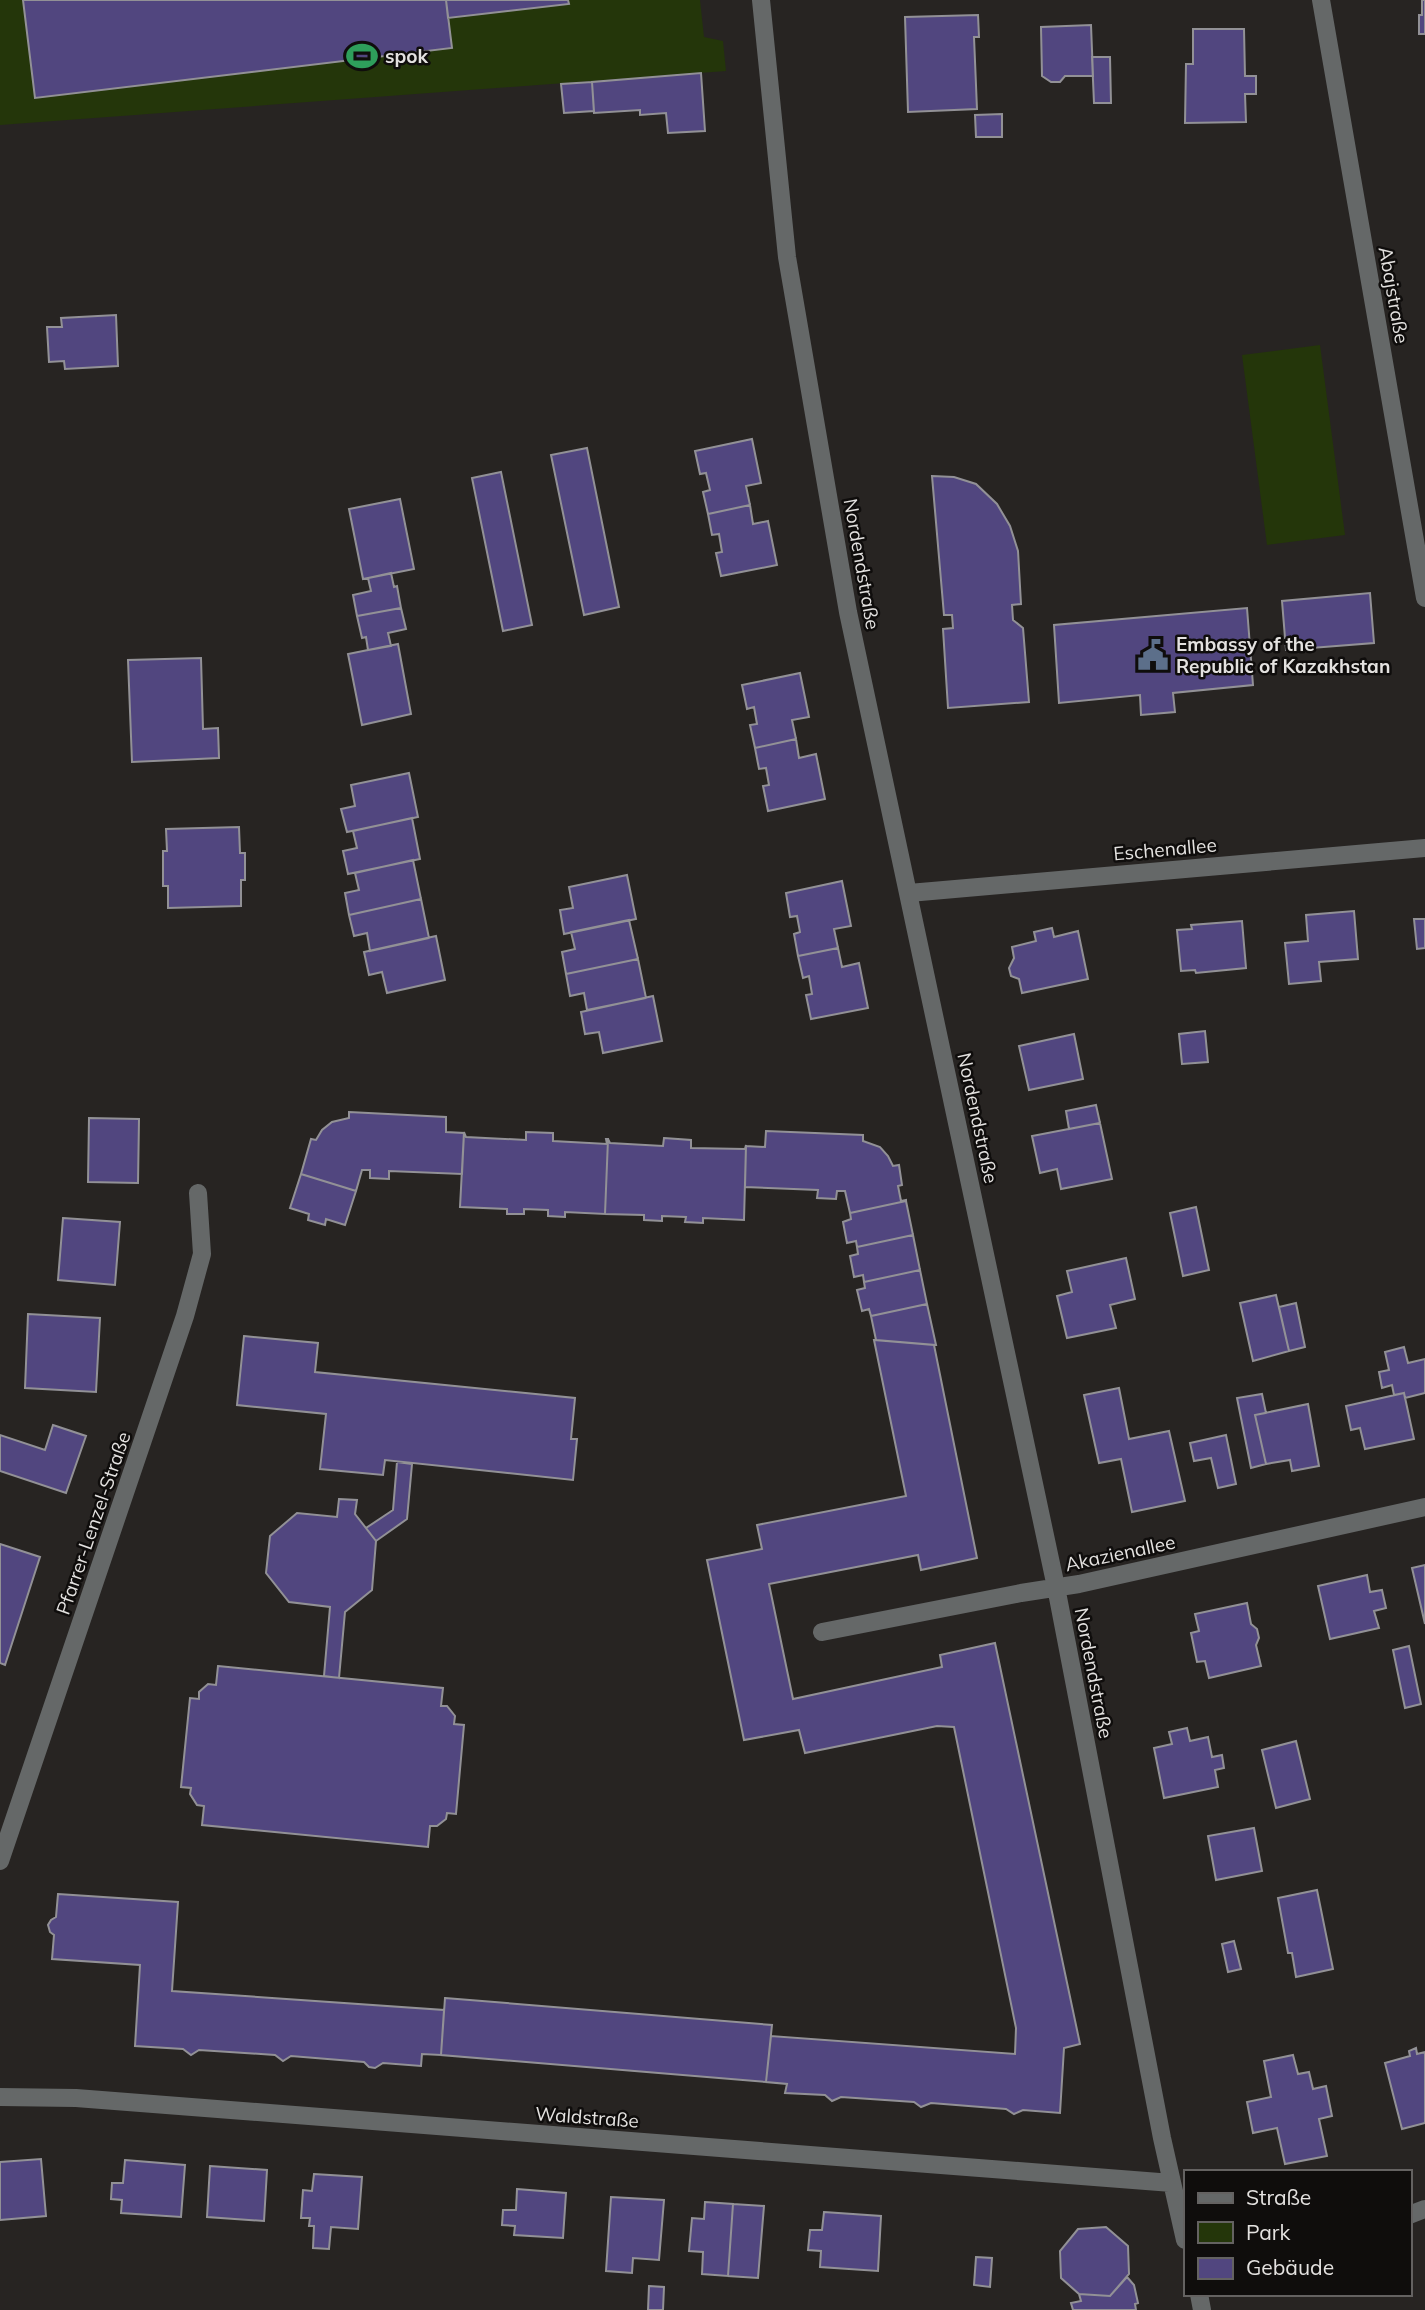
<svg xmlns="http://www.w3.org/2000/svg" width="1425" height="2310" font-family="Mulish,sans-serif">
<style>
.green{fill:#24360a}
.building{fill:#51467f;stroke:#929196;stroke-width:2}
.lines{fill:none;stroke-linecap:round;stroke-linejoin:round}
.minor{stroke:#656868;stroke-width:18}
.labels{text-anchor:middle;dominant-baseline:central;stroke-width:5;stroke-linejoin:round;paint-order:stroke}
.poi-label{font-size:19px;font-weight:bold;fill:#e4e2e0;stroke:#0f0d0c;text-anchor:start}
.street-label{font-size:19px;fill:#e4e2e0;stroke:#0f0d0c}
</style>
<rect width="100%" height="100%" fill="#272422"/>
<path class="green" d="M 0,0 L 700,0 L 704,37 L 723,41 L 726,71 L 0,125 Z
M 1320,345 L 1345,535 L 1267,545 L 1242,355 Z"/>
<path class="building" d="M 23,0 L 446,0 L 452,48 L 35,98 Z
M 446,0 L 568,0 L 569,4 L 448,18 Z
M 1422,0 L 1425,0 L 1425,34 L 1419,34 L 1419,15 L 1422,15 Z
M 978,15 L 979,37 L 974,37 L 977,109 L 908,112 L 905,17 Z
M 1091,25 L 1093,76 L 1065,76 L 1060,82 L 1051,82 L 1042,76 L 1041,27 Z
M 1193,29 L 1244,29 L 1245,76 L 1256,76 L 1256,94 L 1245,94 L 1246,122 L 1185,123 L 1186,64 L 1193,64 Z
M 1092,57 L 1110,57 L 1111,103 L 1094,103 Z
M 701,73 L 705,131 L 668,133 L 666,113 L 640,115 L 640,110 L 594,113 L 592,82 Z
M 592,82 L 594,111 L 564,113 L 561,84 Z
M 1002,114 L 1002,137 L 976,137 L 975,115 Z
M 116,315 L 118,366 L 65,369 L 64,361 L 49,362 L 47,327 L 62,327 L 61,318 Z
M 752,439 L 761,483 L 746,486 L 750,505 L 708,514 L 703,492 L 710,490 L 706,473 L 700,474 L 695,451 Z
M 587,448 L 619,607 L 584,615 L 551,455 Z
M 501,472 L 532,625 L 503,631 L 472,478 Z
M 932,476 L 954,477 L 976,484 L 997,504 L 1010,526 L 1018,551 L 1021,604 L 1012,605 L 1013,620 L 1023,628 L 1029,702 L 948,708 L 943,629 L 953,628 L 952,615 L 944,615 Z
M 400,499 L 414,569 L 363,579 L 349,509 Z
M 750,505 L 753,524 L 768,521 L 777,565 L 721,576 L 716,553 L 722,552 L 719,534 L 712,535 L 708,514 Z
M 391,573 L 394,587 L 397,586 L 401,608 L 357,616 L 353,595 L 371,591 L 368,578 Z
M 1370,593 L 1374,643 L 1286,650 L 1282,601 Z
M 401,608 L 406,629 L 388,633 L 391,646 L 368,650 L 366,637 L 362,638 L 357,616 Z
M 1247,608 L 1253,685 L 1173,693 L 1175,712 L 1141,715 L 1140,695 L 1059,703 L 1054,625 Z
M 398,644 L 411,714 L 362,725 L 348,654 Z
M 201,658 L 203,729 L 218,728 L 219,758 L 132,762 L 128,660 Z
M 800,673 L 809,717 L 792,720 L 796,739 L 755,748 L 750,725 L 757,724 L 754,707 L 747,709 L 742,685 Z
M 796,739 L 799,758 L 816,754 L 825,799 L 768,811 L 763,786 L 769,785 L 766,768 L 759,769 L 755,748 Z
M 409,773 L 418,817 L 347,832 L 341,809 L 355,806 L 351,785 Z
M 412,818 L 420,859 L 348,874 L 343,851 L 357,848 L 353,831 Z
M 239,827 L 240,853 L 245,853 L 245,880 L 241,880 L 241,906 L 168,908 L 168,886 L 163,886 L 163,851 L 167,851 L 166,829 Z
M 413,860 L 421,899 L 349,915 L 345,893 L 359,890 L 355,873 Z
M 627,875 L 636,919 L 564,934 L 560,910 L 573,908 L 569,887 Z
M 842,881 L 851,926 L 834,929 L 838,948 L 798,956 L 794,934 L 800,932 L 797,916 L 790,917 L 786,893 Z
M 421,899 L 429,938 L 370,951 L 367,933 L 354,936 L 349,915 Z
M 1354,911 L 1358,959 L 1319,962 L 1321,981 L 1289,984 L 1285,943 L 1308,941 L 1306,915 Z
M 1414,919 L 1425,919 L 1425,948 L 1417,949 Z
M 629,920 L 638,959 L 566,974 L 562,952 L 575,949 L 571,932 Z
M 1242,921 L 1246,968 L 1196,973 L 1195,970 L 1181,971 L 1177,930 L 1192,929 L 1191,925 Z
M 1052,928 L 1054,937 L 1078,931 L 1088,979 L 1022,993 L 1019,979 L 1011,976 L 1009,968 L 1014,958 L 1012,947 L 1036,941 L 1034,932 Z
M 436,936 L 445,980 L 387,993 L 382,972 L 369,975 L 364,952 Z
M 838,948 L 842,967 L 859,963 L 868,1008 L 811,1019 L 806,995 L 812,994 L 809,976 L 803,978 L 798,956 Z
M 638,959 L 646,998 L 587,1010 L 584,993 L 570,996 L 566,974 Z
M 653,996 L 662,1041 L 603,1053 L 599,1032 L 585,1034 L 581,1012 Z
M 1205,1031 L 1208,1062 L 1182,1064 L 1179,1034 Z
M 1074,1034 L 1083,1079 L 1029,1090 L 1019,1046 Z
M 1096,1105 L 1100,1123 L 1069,1129 L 1066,1111 Z
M 349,1112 L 446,1117 L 446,1132 L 464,1133 L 462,1174 L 389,1171 L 389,1179 L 370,1178 L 370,1170 L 362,1170 L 356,1191 L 301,1174 L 311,1139 L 316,1140 L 322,1130 L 332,1122 L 349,1118 Z
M 89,1118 L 139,1119 L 138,1183 L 88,1182 Z
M 1100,1123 L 1112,1179 L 1061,1189 L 1057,1169 L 1040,1173 L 1032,1136 Z
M 766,1131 L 863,1135 L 863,1141 L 880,1147 L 888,1156 L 893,1166 L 899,1165 L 902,1185 L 898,1186 L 901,1201 L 906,1200 L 906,1201 L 850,1213 L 845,1191 L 837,1191 L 836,1199 L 817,1198 L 818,1190 L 745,1187 L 746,1146 L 765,1147 Z
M 464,1132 L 466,1137 L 526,1140 L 526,1132 L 553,1133 L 553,1141 L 607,1144 L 606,1139 L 608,1139 L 605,1214 L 565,1212 L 565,1217 L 548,1216 L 548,1210 L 524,1209 L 524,1214 L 507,1214 L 507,1209 L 460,1207 Z
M 664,1138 L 691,1140 L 691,1148 L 745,1149 L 746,1145 L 744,1220 L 703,1218 L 703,1223 L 685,1222 L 686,1217 L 662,1216 L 662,1221 L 644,1220 L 644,1215 L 605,1214 L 608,1139 L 610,1143 L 663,1146 Z
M 301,1174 L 356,1191 L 345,1225 L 326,1219 L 325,1225 L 308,1220 L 309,1214 L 290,1208 Z
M 906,1201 L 913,1235 L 857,1247 L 856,1241 L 847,1243 L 843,1222 L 851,1219 L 850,1213 Z
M 1196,1207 L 1209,1270 L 1183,1276 L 1170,1213 Z
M 63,1218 L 120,1222 L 115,1285 L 58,1280 Z
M 913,1235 L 920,1270 L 864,1282 L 863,1275 L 854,1277 L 850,1256 L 858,1254 L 857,1247 Z
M 1126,1258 L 1135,1299 L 1110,1305 L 1116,1328 L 1067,1338 L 1057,1296 L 1072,1292 L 1067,1271 Z
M 920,1270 L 927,1304 L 871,1316 L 869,1309 L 862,1311 L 857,1290 L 865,1288 L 864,1282 Z
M 1276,1295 L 1289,1351 L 1253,1361 L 1240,1303 Z
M 1296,1303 L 1305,1347 L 1289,1351 L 1279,1307 Z
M 927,1304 L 936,1345 L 876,1340 L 871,1316 Z
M 28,1314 L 100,1318 L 96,1392 L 25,1388 Z
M 244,1336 L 318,1343 L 315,1372 L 575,1398 L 571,1439 L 577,1439 L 573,1480 L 385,1460 L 383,1475 L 320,1469 L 326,1414 L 237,1405 Z
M 874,1340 L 934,1345 L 977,1558 L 921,1570 L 918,1555 L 769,1584 L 793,1699 L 942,1667 L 940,1655 L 995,1643 L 1080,2044 L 1064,2048 L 1060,2113 L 1023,2110 L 1014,2114 L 1006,2109 L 931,2103 L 921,2107 L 914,2102 L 841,2097 L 832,2101 L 825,2095 L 785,2093 L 787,2084 L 766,2082 L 771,2036 L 1015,2054 L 1016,2028 L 954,1727 L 937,1726 L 805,1753 L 799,1730 L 744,1740 L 707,1560 L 762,1549 L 757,1525 L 906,1496 Z
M 1404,1347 L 1408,1363 L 1425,1359 L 1425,1393 L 1405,1398 L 1404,1393 L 1394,1395 L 1392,1385 L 1382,1388 L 1379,1372 L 1389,1370 L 1385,1352 Z
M 1119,1388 L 1129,1439 L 1169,1431 L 1185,1501 L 1132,1512 L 1121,1459 L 1099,1463 L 1084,1395 Z
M 1404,1393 L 1414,1439 L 1365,1449 L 1360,1428 L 1351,1430 L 1346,1406 Z
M 1262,1394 L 1266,1413 L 1255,1415 L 1266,1464 L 1251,1468 L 1237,1398 Z
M 1308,1404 L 1319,1466 L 1292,1471 L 1290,1460 L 1266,1464 L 1255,1415 Z
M 53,1425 L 86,1436 L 66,1493 L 0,1471 L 0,1435 L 45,1450 Z
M 1226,1435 L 1236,1484 L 1218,1488 L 1211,1458 L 1194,1461 L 1190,1443 Z
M 397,1462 L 412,1464 L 407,1519 L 376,1541 L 366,1528 L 393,1510 Z
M 339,1499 L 357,1500 L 355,1514 L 376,1541 L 372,1590 L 345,1612 L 339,1678 L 324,1676 L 330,1607 L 289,1602 L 266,1573 L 270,1536 L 297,1513 L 337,1517 Z
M 0,1544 L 40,1557 L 5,1665 L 0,1663 Z
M 1425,1565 L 1425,1624 L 1412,1568 Z
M 1367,1575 L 1370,1592 L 1382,1590 L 1386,1608 L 1374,1611 L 1379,1628 L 1330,1639 L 1318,1586 Z
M 1247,1603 L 1251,1624 L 1257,1629 L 1259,1638 L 1256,1645 L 1261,1666 L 1209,1678 L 1205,1661 L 1197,1662 L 1191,1633 L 1199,1631 L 1195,1614 Z
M 1409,1646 L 1421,1704 L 1405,1708 L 1393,1650 Z
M 218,1666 L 443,1688 L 441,1706 L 447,1706 L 455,1716 L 454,1724 L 464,1725 L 456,1814 L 447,1813 L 446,1819 L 437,1826 L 430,1826 L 428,1847 L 202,1825 L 204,1806 L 197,1805 L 190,1794 L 191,1788 L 181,1787 L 190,1698 L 199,1699 L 199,1692 L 208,1684 L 216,1685 Z
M 1187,1728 L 1190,1741 L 1208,1737 L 1212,1757 L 1222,1755 L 1224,1768 L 1215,1770 L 1218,1787 L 1164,1798 L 1154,1748 L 1172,1744 L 1169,1732 Z
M 1296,1741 L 1310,1799 L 1276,1808 L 1262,1750 Z
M 1254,1828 L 1262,1871 L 1216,1880 L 1208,1836 Z
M 1317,1890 L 1333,1969 L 1296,1977 L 1292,1953 L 1288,1953 L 1278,1898 Z
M 58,1894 L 178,1902 L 172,1991 L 444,2010 L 441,2055 L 422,2054 L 421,2066 L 383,2063 L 375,2068 L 369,2067 L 364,2062 L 291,2056 L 283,2061 L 275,2055 L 199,2050 L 191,2055 L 183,2049 L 135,2046 L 140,1965 L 52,1959 L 54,1935 L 50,1932 L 48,1925 L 51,1920 L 56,1917 Z
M 1234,1941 L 1241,1969 L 1228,1972 L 1222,1944 Z
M 445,1998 L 772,2025 L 766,2082 L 441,2055 Z
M 1416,2048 L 1417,2054 L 1425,2052 L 1425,2123 L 1402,2129 L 1385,2063 L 1410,2056 L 1409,2051 Z
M 1293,2055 L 1298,2074 L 1309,2072 L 1313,2089 L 1326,2086 L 1332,2116 L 1319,2119 L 1327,2156 L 1285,2164 L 1277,2128 L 1253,2133 L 1247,2102 L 1271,2097 L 1264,2061 Z
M 41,2159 L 46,2216 L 0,2220 L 0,2162 Z
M 125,2160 L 185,2165 L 181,2217 L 121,2213 L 122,2200 L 111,2199 L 112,2183 L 123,2183 Z
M 210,2166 L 267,2170 L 264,2221 L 207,2217 Z
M 314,2174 L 362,2177 L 358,2229 L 331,2227 L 329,2249 L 313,2248 L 314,2226 L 309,2226 L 310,2218 L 301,2218 L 303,2190 L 312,2191 Z
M 517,2189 L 566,2193 L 563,2238 L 514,2235 L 515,2226 L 502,2225 L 503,2210 L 516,2210 Z
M 611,2197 L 664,2200 L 659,2260 L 633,2258 L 632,2273 L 606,2271 Z
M 705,2202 L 733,2204 L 728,2276 L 702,2274 L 703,2252 L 689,2251 L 692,2218 L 704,2219 Z
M 733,2204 L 764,2206 L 758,2278 L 728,2276 Z
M 824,2212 L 881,2216 L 878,2271 L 820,2267 L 821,2251 L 808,2250 L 810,2230 L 822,2230 Z
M 1106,2227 L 1128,2246 L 1129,2274 L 1110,2296 L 1079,2294 L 1061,2278 L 1060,2251 L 1078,2229 Z
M 976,2257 L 992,2258 L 990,2287 L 974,2285 Z
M 1127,2277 L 1134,2285 L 1138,2303 L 1135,2304 L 1136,2310 L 1073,2310 L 1071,2303 L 1081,2301 L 1079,2294 L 1110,2296 Z
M 649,2286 L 664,2287 L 663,2310 L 648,2310 Z"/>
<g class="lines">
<path class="minor" d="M 761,0 L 787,257 L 848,612 L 1056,1587 L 1162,2138 L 1185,2240
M 1321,0 L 1425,598
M 909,893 L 1425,848
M 822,1632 L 1021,1593 L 1079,1584 L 1425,1507
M 0,1861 L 185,1316 L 202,1254 L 198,1193
M 0,2097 L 76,2098 L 1172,2183
M 1409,2215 L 1425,2209
M 1199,2294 L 1202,2310"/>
</g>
<defs>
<symbol id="stadium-bare" viewBox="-9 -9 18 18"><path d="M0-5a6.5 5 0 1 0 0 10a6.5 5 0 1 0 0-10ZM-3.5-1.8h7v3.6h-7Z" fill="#2e9e5b" stroke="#0f0d0c" stroke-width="2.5" paint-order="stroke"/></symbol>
<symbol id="civic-bare" viewBox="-9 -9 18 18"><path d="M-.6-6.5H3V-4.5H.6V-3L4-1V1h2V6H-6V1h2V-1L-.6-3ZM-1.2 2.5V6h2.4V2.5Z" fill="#5c6f8a" stroke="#0f0d0c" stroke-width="2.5" paint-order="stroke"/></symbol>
</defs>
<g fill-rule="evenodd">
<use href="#stadium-bare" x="340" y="34" width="44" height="44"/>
<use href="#civic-bare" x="1131" y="633" width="44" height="44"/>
</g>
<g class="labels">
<g class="poi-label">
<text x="385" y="56">spok</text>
<text x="1176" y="644">Embassy of the<tspan x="1176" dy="22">Republic of Kazakhstan</tspan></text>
</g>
<g class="street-label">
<text transform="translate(1394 295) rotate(80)">Abajstraße</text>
<text transform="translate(862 564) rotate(80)">Nordendstraße</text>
<text transform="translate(1165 849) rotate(-5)">Eschenallee</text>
<text transform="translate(978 1118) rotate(78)">Nordendstraße</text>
<text transform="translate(93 1523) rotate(-71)">Pfarrer-Lenzel-Straße</text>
<text transform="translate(1120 1553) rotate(-12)">Akazienallee</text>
<text transform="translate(1094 1673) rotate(79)">Nordendstraße</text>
<text transform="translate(587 2117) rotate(4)">Waldstraße</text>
</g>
</g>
<rect x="1184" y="2170" width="228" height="126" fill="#0f0d0c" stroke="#646261" stroke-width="2"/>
<rect x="1198" y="2193" width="35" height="10" fill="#656868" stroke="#646261" stroke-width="2"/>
<text x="1246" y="2205" font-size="21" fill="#e4e2e0">Straße</text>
<rect x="1198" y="2222" width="35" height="21" fill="#24360a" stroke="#646261" stroke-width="2"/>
<text x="1246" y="2240" font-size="21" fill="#e4e2e0">Park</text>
<rect x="1198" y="2258" width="35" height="21" fill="#51467f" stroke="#646261" stroke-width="2"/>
<text x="1246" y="2275" font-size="21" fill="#e4e2e0">Gebäude</text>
</svg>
